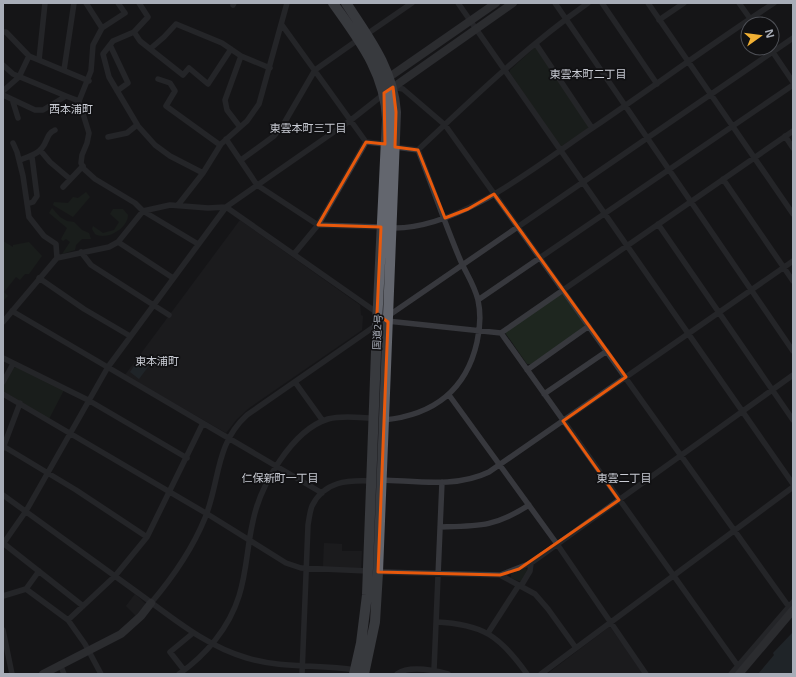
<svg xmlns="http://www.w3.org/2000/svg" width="796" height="677" font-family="'Open Sans','Noto Sans JP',sans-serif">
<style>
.built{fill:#222225}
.green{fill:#1e261f}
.water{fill:#2c353c}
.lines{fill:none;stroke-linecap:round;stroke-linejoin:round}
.street{stroke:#37383d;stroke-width:5.5}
.secondary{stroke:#45474d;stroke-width:8}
.highway{stroke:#63666e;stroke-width:10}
.marked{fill:none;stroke:#e8590c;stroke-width:3;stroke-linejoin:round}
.labels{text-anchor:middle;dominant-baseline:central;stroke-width:3.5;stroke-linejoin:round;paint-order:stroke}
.street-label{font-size:10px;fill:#a8adb8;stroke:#111113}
.neighbourhood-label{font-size:11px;fill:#c9ccd4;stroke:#111113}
</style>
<rect width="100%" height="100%" fill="#161618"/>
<path class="built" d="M 240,220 L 360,305 L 361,315 L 363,316 L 362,330 L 249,408 L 237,419 L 226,433 L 125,375 Z
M 324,543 L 342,544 L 342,551 L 362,551 L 361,569 L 323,567 Z
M 135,594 L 146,604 L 136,616 L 126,606 Z
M 609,627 L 611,628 L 644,674 L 547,674 Z"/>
<path class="green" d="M 534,48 L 537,48 L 589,126 L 589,128 L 562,146 L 560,146 L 510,73 L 510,70 Z
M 86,192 L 90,197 L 73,217 L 53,205 L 54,202 L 68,203 L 73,197 L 78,198 Z
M 52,208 L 60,217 L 67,221 L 74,222 L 82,230 L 89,233 L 91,239 L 82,239 L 76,245 L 75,250 L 62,254 L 70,242 L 66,239 L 63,241 L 61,239 L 67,228 L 49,213 Z
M 113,209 L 123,209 L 128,215 C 128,228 107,241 95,234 L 92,229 L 93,226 L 103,233 L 114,230 L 119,222 L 110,214 Z
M 3,241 L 13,247 L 13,245 L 29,242 L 42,256 L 29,274 L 25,274 L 20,280 L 16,277 L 4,292 L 8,296 L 3,301 Z
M 560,294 L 563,294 L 585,324 L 585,327 L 531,364 L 527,364 L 506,334 L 506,331 Z
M 16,367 L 64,390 L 49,419 L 3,391 L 3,385 L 13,368 Z
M 525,568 L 528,570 L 522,582 L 511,578 L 511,574 Z"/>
<path class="water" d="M 141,356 L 151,363 L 139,379 L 130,372 Z
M 793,632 L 793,674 L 758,674 L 774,655 L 773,653 Z"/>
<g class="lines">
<path class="street" d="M 86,3 L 102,28
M 139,3 L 148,17 L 134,32 L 113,41 L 103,54 L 109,77 L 138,126 L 155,145 L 170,156 L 203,173
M 458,3 L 793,484
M 555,3 L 793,351
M 602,3 L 657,84
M 648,3 L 793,214
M 739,3 L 754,24
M 233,5 L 234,3
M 659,20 L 684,3
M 282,25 L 366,142 L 385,144
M 3,32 L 6,32 L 29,56 L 89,81
M 134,32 L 140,41 L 183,75 L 189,68 L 208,84 L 231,49
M 367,34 L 412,3
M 536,44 L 592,128
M 110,45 L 128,83 L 117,91
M 770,48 L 793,82
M 150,49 L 164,37 L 176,24 L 222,43 L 241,56 L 270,68
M 39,60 L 45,3
M 3,65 L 13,74 L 66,96
M 64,70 L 74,3
M 158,79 L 170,83 L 175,91 L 166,106 L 220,145
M 393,87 L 403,89 L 445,125 L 789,607
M 3,91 L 19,77 L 29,56
M 3,95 L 35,110 L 43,110 L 66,96 L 79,101 L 89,133 L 87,143 L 82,155 L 81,163 L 84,169 L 95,179 L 135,203 L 143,211 L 198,244
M 14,100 L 13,102 L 18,118
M 79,101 L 91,71 L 93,45 L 102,28 L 125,13 L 118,3
M 240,127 L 227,110 L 225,100 L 241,56
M 785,136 L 793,148
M 108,137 L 127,133 L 137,125
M 226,139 L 257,185 L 318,225 L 381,227
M 13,143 L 17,152 L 23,176 L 29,217 L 44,236 L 56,244 L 57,258
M 40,150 L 50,162 L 70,179
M 418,150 C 472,99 527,46 588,3
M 20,160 C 28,156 36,156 42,148 C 48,141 46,134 55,130
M 241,160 L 274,136 L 283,125 L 315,70 L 359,39
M 723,179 L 793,281
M 63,187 L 83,166
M 27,204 L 33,202 L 37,196 L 32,157
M 178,205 L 203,173 L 221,144 L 247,121 L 259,104 L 287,3
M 658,224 L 793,420
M 393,228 C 461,229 539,164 594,127 C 654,86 713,43 774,3
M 118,242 L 173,278
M 81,252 L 91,265 L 169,315
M 294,254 L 318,225 L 366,142
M 39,278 L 84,309 L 130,336
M 478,300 L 793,85
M 12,311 L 322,493
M 388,316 L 793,38
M 387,321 L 501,333 L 793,131
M 3,322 L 57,258 L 109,247 L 118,242 L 143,211 L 170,205 L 208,208 L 226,207 L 379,314
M 501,333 L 738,666
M 3,358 L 88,400 L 187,458
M 527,370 L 589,326
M 3,382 L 13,364
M 295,382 L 323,421
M 3,394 L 209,515 L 286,563 L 301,568 L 368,571
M 544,394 L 607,351
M 449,395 L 557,544 L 646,674
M 384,420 C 433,415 466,391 477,342 C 480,329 481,314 478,300 C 475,287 468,276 462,264 C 446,227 433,188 418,150 L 395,147
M 3,446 L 76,490 L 147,537
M 3,448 L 20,403
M 382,480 C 417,481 456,488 489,472 L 793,261
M 3,495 C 49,528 95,562 141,595 C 174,619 206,646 247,658 C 284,669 318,664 355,670
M 440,527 C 479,526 495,527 529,505
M 3,543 L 83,606
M 3,544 L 26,511 L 108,367 L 226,207 L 351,120 L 384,94
M 378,572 L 500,575 L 535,594 L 548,609 L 576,648
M 500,575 L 531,563 L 793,375
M 521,586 L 530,571 L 531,563
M 26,589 L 39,571
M 3,596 L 26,589 L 68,620 L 85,644 L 101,674
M 151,603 C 173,577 192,550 205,518 C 220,481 215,444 247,415 L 378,324
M 68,620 L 115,576 L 147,537 L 203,423
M 436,622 C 483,624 500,636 527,674
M 3,630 L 12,674
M 488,633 L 519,585
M 60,664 L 64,674
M 184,670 L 170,652 L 193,633
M 434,670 L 442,482
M 179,674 C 206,655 229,628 239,596 C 247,571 247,546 253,521 C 260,486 292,430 328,419 C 343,415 359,418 374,418
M 302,674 L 308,525 C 309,519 310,511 312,506 C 324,481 348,480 371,481
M 397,674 C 410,665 433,670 448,674
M 541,674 L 793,487
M 731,674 L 793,602"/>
<path class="secondary" d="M 385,80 L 496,3
M 388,91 L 513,3
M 43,674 L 121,634 L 141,616 L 151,603
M 739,674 L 793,610"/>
<path class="highway" d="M 333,3 C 359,40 385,72 387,119 L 377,325 L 367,595 L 361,643 L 354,674
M 346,3 C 369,38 393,69 396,112 L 378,572 L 375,622 L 364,674"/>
</g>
<path d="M0 0H796V677H0ZM 393,87 L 396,112 L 395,147 L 418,150 L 445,218 L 468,209 L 494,194 L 626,377 L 563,421 L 619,500 L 519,569 L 500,575 L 378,572 L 388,322 L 377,314 L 381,227 L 318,225 L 366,142 L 385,144 L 384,93 Z" fill="#161618" fill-opacity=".55" fill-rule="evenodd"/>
<path class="marked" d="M 393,87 L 396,112 L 395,147 L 418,150 L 445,218 L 468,209 L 494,194 L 626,377 L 563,421 L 619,500 L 519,569 L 500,575 L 378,572 L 388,322 L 377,314 L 381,227 L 318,225 L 366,142 L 385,144 L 384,93 Z"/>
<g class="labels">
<g class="street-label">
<text transform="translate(377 332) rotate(-87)">国道2号</text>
</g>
<g class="neighbourhood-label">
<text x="588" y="73">東雲本町二丁目</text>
<text x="71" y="108">西本浦町</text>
<text x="308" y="127">東雲本町三丁目</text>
<text x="157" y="360">東本浦町</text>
<text x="280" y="477">仁保新町一丁目</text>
<text x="624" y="477">東雲二丁目</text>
</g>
</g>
<rect width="796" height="677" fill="none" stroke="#a8adb8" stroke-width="8"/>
<g transform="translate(760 36) rotate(76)"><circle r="19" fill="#111113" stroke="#4d4f55"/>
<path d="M0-3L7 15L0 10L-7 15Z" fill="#f2b134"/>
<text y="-6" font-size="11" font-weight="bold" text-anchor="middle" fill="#a8adb8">N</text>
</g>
</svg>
